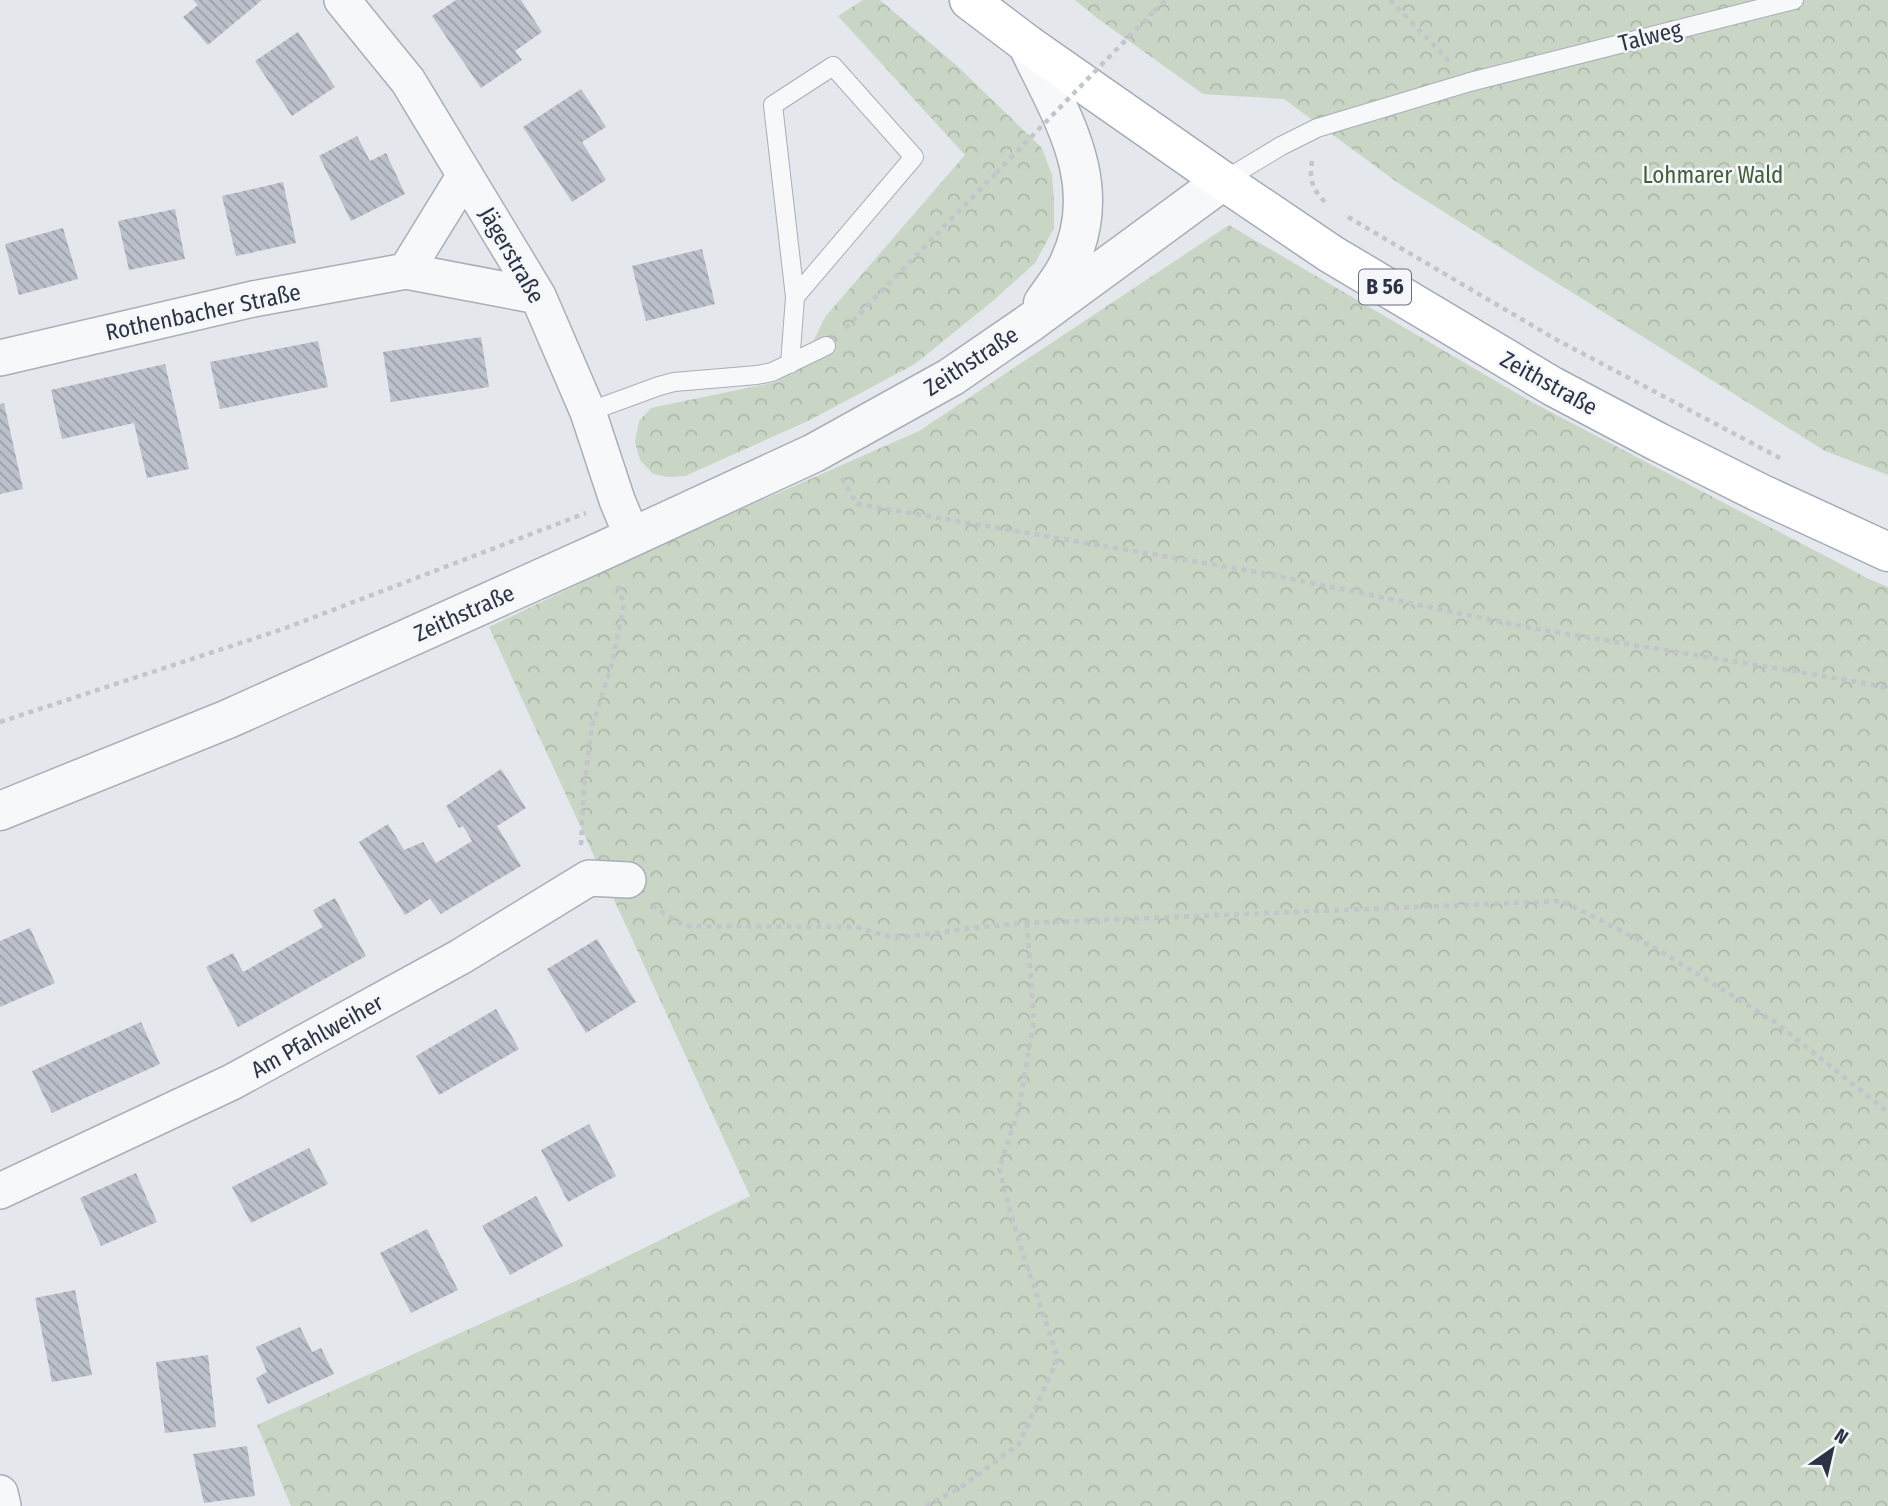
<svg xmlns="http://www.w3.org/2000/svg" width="1888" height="1506" font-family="'Fira Sans Condensed',sans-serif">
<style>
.forest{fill:url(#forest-crowns)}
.building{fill:url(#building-back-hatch)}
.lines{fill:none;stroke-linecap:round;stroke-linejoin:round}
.service-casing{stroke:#a9aeb7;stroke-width:20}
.minor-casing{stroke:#a9aeb7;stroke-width:38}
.tertiary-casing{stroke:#a9aeb7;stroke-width:41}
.primary-casing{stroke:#a3abb8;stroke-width:41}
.path{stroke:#c2c5cb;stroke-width:4.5;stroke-dasharray:5 5;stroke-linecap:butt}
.service{stroke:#f7f8fa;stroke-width:18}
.minor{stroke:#f7f8fa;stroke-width:35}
.tertiary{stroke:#f7f8fa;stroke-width:38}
.primary{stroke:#fff;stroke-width:38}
.path-bridge{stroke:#c2c5cb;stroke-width:4.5;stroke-dasharray:5 5;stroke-linecap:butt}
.labels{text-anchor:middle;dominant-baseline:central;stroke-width:5;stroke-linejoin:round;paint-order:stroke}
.shield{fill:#f4f6f9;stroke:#676e7b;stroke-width:2}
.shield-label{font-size:21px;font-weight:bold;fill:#2b3445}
.street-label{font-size:23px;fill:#2b3445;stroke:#f4f6f9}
.park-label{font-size:23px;fill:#3f6138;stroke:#f4f6f9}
</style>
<defs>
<pattern id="forest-crowns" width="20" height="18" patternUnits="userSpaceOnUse" patternTransform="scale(1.75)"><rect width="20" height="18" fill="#c9d6c5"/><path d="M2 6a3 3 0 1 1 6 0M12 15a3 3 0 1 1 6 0" fill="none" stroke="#adb8ab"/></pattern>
<pattern id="building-back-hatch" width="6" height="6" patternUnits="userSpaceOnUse" patternTransform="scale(1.75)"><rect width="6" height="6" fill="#bbc0ca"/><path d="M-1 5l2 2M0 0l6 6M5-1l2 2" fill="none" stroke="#989da6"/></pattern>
</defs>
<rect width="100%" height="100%" fill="#e4e7ec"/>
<path class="forest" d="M 863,0 L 880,0 L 956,65 L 1042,148 L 1052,175 L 1054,201 L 1054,228 L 1035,263 L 994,300 L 915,364 L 808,421 L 685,476 L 668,477 L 653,474 L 640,460 L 635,442 L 639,421 L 651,408 L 776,382 L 802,365 L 825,317 L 965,155 L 838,16 Z
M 1075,0 L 1888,0 L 1888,475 L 1825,451 L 1401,185 L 1284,99 L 1203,94 L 1097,18 Z
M 1229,225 L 1528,400 L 1869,579 L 1888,587 L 1888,1506 L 291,1506 L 257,1425 L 591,1274 L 750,1196 L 489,627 L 658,546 L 919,431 Z"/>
<path class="building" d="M 193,0 L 262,0 L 208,45 L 183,17 L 198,5 Z
M 456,0 L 521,0 L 542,32 L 515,51 L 522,60 L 481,88 L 432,16 Z
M 298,32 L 335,87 L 292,116 L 255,61 Z
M 581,89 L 606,127 L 582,142 L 606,180 L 572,202 L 523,127 Z
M 357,136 L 370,161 L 386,153 L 405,194 L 351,221 L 319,156 Z
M 283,182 L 296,243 L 236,256 L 222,196 Z
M 175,209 L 185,259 L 129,270 L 118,221 Z
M 63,228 L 78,279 L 19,295 L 5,244 Z
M 702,249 L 715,304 L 646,321 L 632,266 Z
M 481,337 L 489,387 L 391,402 L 383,352 Z
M 318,341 L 328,387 L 220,409 L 210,362 Z
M 165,364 L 189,469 L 147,478 L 134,423 L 62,439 L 51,390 Z
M 4,403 L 23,489 L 0,494 L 0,404 Z
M 501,769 L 526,808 L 497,826 L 521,866 L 441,914 L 430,899 L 405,915 L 359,842 L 388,824 L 404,850 L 423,842 L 436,863 L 472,841 L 463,826 L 459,828 L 446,806 Z
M 335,898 L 366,956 L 238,1027 L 206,967 L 233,953 L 243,972 L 323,927 L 313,910 Z
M 30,928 L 55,983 L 0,1007 L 0,941 Z
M 597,939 L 636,1002 L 586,1033 L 547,969 Z
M 496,1009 L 519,1049 L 439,1095 L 416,1056 Z
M 141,1022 L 160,1064 L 52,1113 L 32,1071 Z
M 589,1124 L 616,1176 L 568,1202 L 541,1150 Z
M 309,1148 L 328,1184 L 251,1223 L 232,1187 Z
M 136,1173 L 157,1222 L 101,1246 L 80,1198 Z
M 536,1196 L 563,1246 L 510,1275 L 482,1226 Z
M 427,1229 L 458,1290 L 411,1313 L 380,1253 Z
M 75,1290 L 92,1375 L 52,1382 L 35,1298 Z
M 300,1327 L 312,1352 L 321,1348 L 334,1374 L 268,1404 L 256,1378 L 267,1372 L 256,1347 Z
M 208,1355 L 216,1427 L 165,1433 L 156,1362 Z
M 247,1446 L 255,1496 L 204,1503 L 193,1454 Z"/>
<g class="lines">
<defs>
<path id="service" d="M 1223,181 L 1281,146 L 1317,128 L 1470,82 L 1794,0
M 790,364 L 795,297 L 914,157 L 833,66 L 773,105 L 795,297
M 588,412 L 659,386 L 674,382 L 757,375 L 772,372 L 826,346"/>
<path id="minor" d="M 342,0 L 408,81 L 538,296 L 588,412 L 617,500 L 632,536
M 406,271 L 465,175
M 0,358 L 253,299 L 406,271 L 538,296
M 0,1191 L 232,1082 L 460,957 L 589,878 L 628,880
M 0,1493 L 3,1506"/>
<path id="tertiary" d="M 1027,44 C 1062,118 1108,185 1067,267 C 1061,279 1051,291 1043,303
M 0,811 L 228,719 L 604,550 L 814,453 L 951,377 L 1031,322 L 1223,181"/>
<path id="primary" d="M 969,0 L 1027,44 L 1223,181 L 1331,254 L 1552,386 L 1658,442 L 1760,493 L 1888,552"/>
</defs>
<use href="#service" class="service-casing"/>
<use href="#minor" class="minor-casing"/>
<use href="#tertiary" class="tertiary-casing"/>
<use href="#primary" class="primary-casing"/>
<path class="path" d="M 1390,0 L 1449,61
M 1154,11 L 1166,0
M 1312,161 C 1309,180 1312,189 1326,203
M 1348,217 L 1557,340 L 1780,458
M 846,328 L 996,173
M 842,478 L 857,504 L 1263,573 L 1531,628 L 1847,680 L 1888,688
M 0,722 L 283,629 L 586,513
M 581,845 L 584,786 L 592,726 L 612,664 L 624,604 L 617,584
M 652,906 L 685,926 L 856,927 L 887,936 L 906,937 L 972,928 L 1027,923 L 1562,901 L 1657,949 L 1775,1022 L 1888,1112
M 926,1506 L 961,1487 L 1019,1444 L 1058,1358 L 1018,1239 L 999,1169 L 1019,1108 L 1034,1021 L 1027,923"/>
<use href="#service" class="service"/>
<use href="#minor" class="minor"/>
<use href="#tertiary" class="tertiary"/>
<use href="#primary" class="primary"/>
<path class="path-bridge" d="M 996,173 L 1154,11"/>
</g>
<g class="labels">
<rect class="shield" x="1359" y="269.5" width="52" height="35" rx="5"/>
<g class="shield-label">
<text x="1385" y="287">B 56</text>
</g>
<g class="street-label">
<text transform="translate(1650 36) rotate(-14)">Talweg</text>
<text transform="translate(512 255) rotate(60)">Jägerstraße</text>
<text transform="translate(203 312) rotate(-12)">Rothenbacher Straße</text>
<text transform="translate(971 361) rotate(-33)">Zeithstraße</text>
<text transform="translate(1549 383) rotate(29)">Zeithstraße</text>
<text transform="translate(464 613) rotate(-24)">Zeithstraße</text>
<text transform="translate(317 1036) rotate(-29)">Am Pfahlweiher</text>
</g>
<g class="park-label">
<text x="1713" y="175">Lohmarer Wald</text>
</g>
</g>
<g transform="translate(1832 1450) rotate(34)" stroke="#f4f6f9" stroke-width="5" paint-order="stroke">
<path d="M0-5L12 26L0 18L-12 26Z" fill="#2b3445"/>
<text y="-10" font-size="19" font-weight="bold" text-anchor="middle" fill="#2b3445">N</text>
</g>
</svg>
